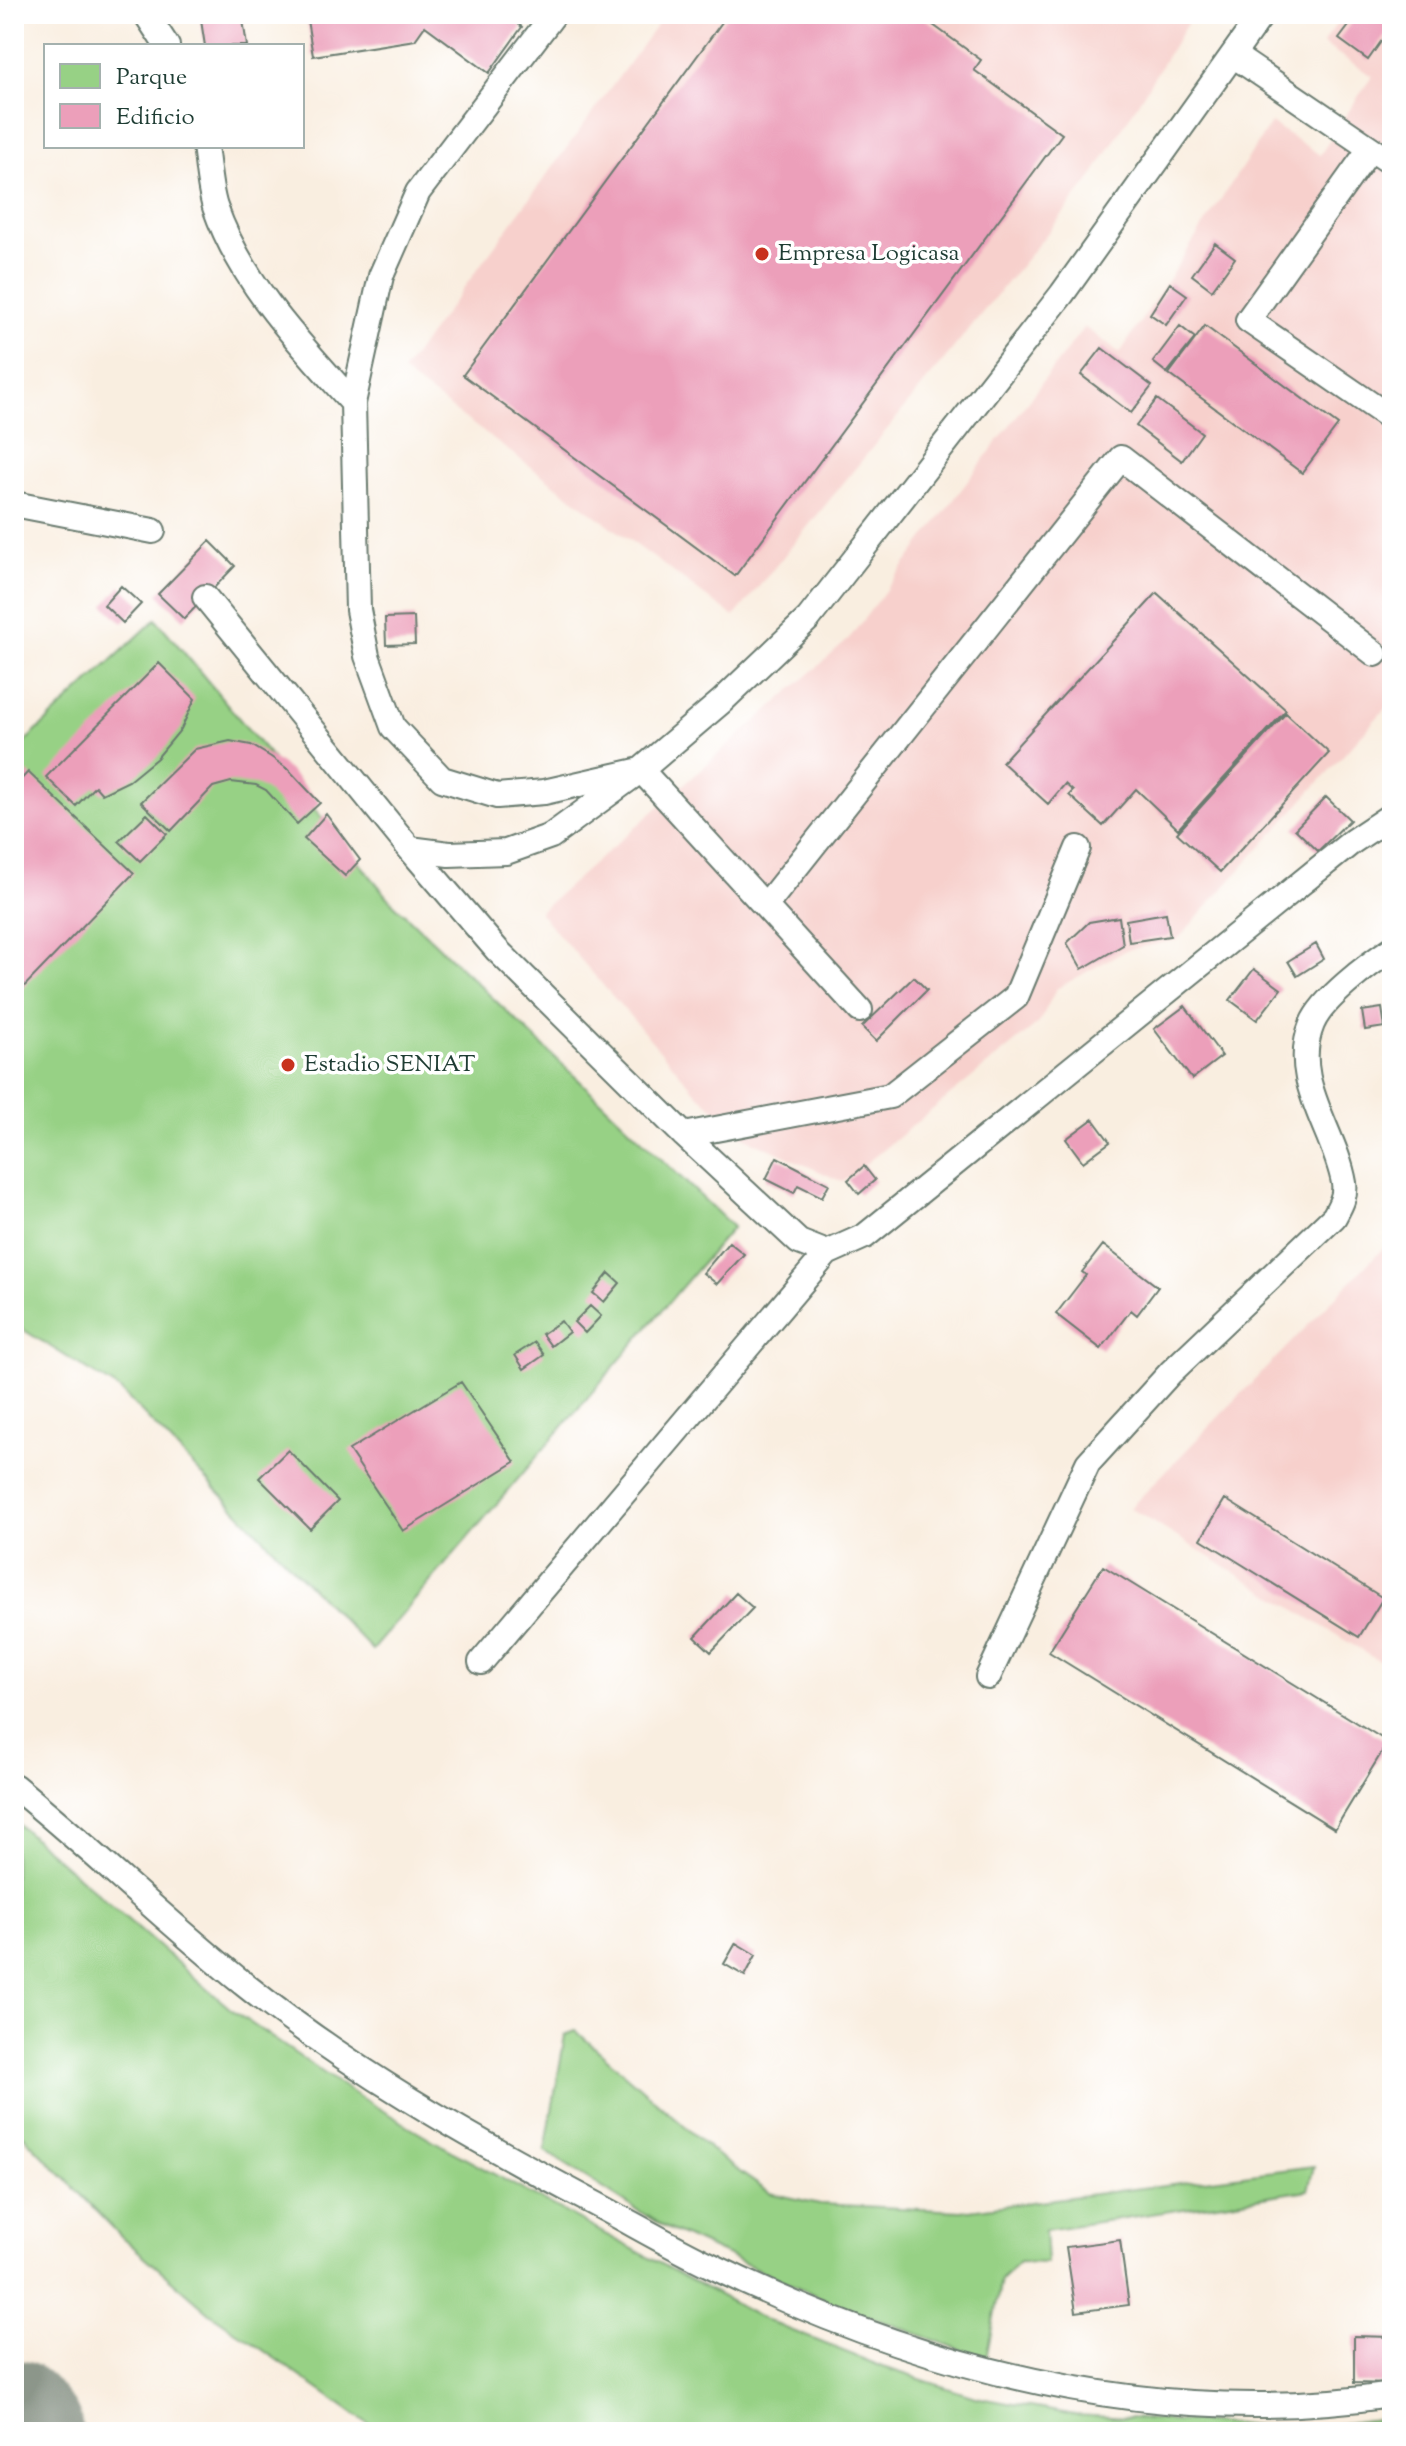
<svg xmlns="http://www.w3.org/2000/svg" width="1406" height="2446" font-family="'Sorts Mill Goudy',serif">
<style>
.built{fill:#f7d0cc}
.green{fill:#97d185;stroke:#5b875c;stroke-width:2}
.lines{fill:none;stroke-linecap:round;stroke-linejoin:round}
.taxiway{stroke:#8c968a;stroke-width:110}
.building{fill:#ec9fba}
.service-casing{stroke:#6b7b70;stroke-width:28}
.service{stroke:#fff;stroke-width:24}
.poi-dot{fill:#c8321e;stroke:#fff;stroke-width:3}
.labels{text-anchor:middle;dominant-baseline:central;stroke-width:7;stroke-linejoin:round;paint-order:stroke}
.poi-label{font-size:24px;fill:#1f3d34;stroke:#fff;text-anchor:start}
</style>
<rect width="100%" height="100%" fill="#fff"/>
<filter id="ink" filterUnits="userSpaceOnUse"><feTurbulence type="fractalNoise" baseFrequency=".0125" numOctaves="2"/><feDisplacementMap in="SourceGraphic" scale="16" xChannelSelector="R" yChannelSelector="G"/><feConvolveMatrix kernelMatrix="1 2 1 2 8 2 1 2 1" color-interpolation-filters="sRGB"/></filter>
<filter id="wash" filterUnits="userSpaceOnUse"><feTurbulence type="fractalNoise" baseFrequency=".006" numOctaves="4" result="noise"/><feDisplacementMap in="SourceGraphic" scale="32" xChannelSelector="R" yChannelSelector="G"/><feGaussianBlur stdDeviation="1.8" result="paint"/><feColorMatrix in="noise" values="0 0 0 0 0 0 0 0 0 0 0 0 0 0 0 0 0 1.4 0 .05"/><feComposite in="paint" operator="in"/></filter>
<g filter="url(#wash)">
<rect width="100%" height="100%" fill="#f9eee0"/>
<path class="built" d="M 665,14 L 1193,14 L 1089,182 L 734,617 L 402,372 Z
M 1343,14 L 1392,14 L 1392,701 L 1177,940 L 1126,950 L 1056,989 L 1039,1023 L 843,1182 L 746,1138 L 698,1094 L 539,912 L 848,640 L 1084,327 L 1120,353 L 1271,123 L 1320,155 L 1372,76 L 1323,44 Z
M 1392,1239 L 1392,1669 L 1130,1508 Z"/>
<path class="green" d="M 156,619 L 392,902 L 733,1227 L 372,1650 L 120,1390 L 14,1324 L 14,752 Z
M 14,1821 L 233,2011 L 353,2093 L 453,2152 L 763,2319 L 883,2367 L 975,2397 L 1075,2415 L 1313,2428 L 1392,2417 L 1392,2432 L 380,2432 L 210,2313 L 122,2237 L 14,2126 Z
M 576,2031 L 724,2161 L 770,2193 L 820,2204 L 961,2211 L 1314,2166 L 1308,2190 L 1045,2230 L 1047,2263 L 1019,2262 L 1001,2280 L 986,2359 L 833,2303 L 664,2227 L 545,2151 L 565,2035 Z"/>
<g class="lines">
<path class="taxiway" d="M 14,2415 L 28,2432"/>
</g>
<g id="blocks">
<path class="building" d="M 200,14 L 242,14 L 247,46 L 205,46 Z
M 306,14 L 505,14 L 522,27 L 489,73 L 425,26 L 415,40 L 313,56 Z
M 728,14 L 918,14 L 981,60 L 974,70 L 1062,134 L 735,576 L 463,375 Z
M 1358,14 L 1392,14 L 1392,26 L 1368,60 L 1339,39 Z
M 1215,243 L 1235,258 L 1212,290 L 1192,275 Z
M 1170,283 L 1187,295 L 1166,325 L 1150,314 Z
M 1180,326 L 1195,338 L 1167,373 L 1153,362 Z
M 1205,326 L 1338,425 L 1302,473 L 1169,374 Z
M 1102,348 L 1152,386 L 1131,413 L 1081,375 Z
M 1157,399 L 1202,433 L 1182,461 L 1136,426 Z
M 210,541 L 235,566 L 184,619 L 158,594 Z
M 121,586 L 141,604 L 123,623 L 104,605 Z
M 1157,593 L 1286,710 L 1178,829 L 1136,789 L 1103,826 L 1069,795 L 1073,791 L 1065,784 L 1048,804 L 1002,762 Z
M 414,617 L 415,644 L 386,645 L 385,618 Z
M 159,663 L 195,699 L 181,729 L 157,758 L 129,781 L 102,794 L 95,786 L 76,806 L 46,777 Z
M 1286,713 L 1329,753 L 1220,872 L 1177,833 Z
M 230,741 L 251,745 L 271,757 L 289,770 L 320,803 L 297,824 L 266,790 L 256,785 L 231,782 L 213,787 L 171,831 L 141,802 L 195,749 Z
M 28,772 L 134,873 L 14,997 L 14,787 Z
M 1326,797 L 1350,820 L 1318,851 L 1295,829 Z
M 147,814 L 167,834 L 140,861 L 119,841 Z
M 326,814 L 360,860 L 345,876 L 304,839 Z
M 1166,913 L 1170,936 L 1129,942 L 1126,920 Z
M 1119,917 L 1123,945 L 1082,969 L 1067,943 L 1089,922 Z
M 1316,944 L 1324,959 L 1297,976 L 1288,961 Z
M 1254,969 L 1281,989 L 1257,1020 L 1230,1000 Z
M 914,977 L 927,990 L 876,1041 L 862,1027 Z
M 1185,1006 L 1222,1056 L 1192,1079 L 1154,1029 Z
M 1382,1008 L 1385,1027 L 1365,1030 L 1362,1011 Z
M 1093,1119 L 1110,1142 L 1083,1162 L 1066,1139 Z
M 777,1157 L 829,1184 L 822,1197 L 798,1185 L 794,1193 L 766,1179 Z
M 864,1166 L 875,1180 L 859,1194 L 848,1180 Z
M 729,1242 L 744,1254 L 717,1284 L 703,1273 Z
M 1103,1245 L 1158,1287 L 1137,1315 L 1131,1310 L 1101,1349 L 1056,1314 L 1086,1275 L 1082,1272 Z
M 609,1273 L 620,1283 L 604,1302 L 593,1293 Z
M 590,1306 L 601,1316 L 585,1333 L 574,1322 Z
M 561,1321 L 569,1332 L 551,1346 L 542,1334 Z
M 535,1342 L 544,1355 L 524,1369 L 515,1355 Z
M 461,1382 L 515,1462 L 403,1531 L 349,1450 Z
M 288,1450 L 338,1501 L 310,1529 L 259,1478 Z
M 1225,1499 L 1383,1598 L 1359,1637 L 1201,1539 Z
M 1103,1566 L 1388,1742 L 1335,1829 L 1049,1652 Z
M 736,1593 L 753,1608 L 711,1652 L 695,1637 Z
M 736,1943 L 756,1955 L 745,1976 L 724,1964 Z
M 1120,2240 L 1129,2305 L 1076,2312 L 1066,2247 Z
M 1354,2336 L 1392,2337 L 1392,2384 L 1354,2383 Z"/>
</g>
</g>
<g filter="url(#ink)">
<use href="#blocks" fill-opacity="0" stroke="#6b7b70" stroke-width="2"/>
<g class="lines">
<defs>
<path id="service" d="M 146,14 L 167,46
M 1233,55 L 1392,163
M 205,146 C 208,166 209,188 215,207 C 242,284 300,344 353,403 L 358,610 L 367,656 L 393,727 L 442,779 L 497,796 L 544,792 L 641,770 L 860,1010
M 1370,149 L 1248,320 L 1392,419
M 353,403 L 381,276 L 418,192 L 554,14
M 14,504 L 153,531
M 205,597 L 410,849 L 449,854 L 506,852 L 551,836 L 641,770 L 722,701 L 808,619 L 1062,294 L 1262,14
M 410,849 L 497,950 L 684,1135 L 799,1242 L 827,1253 L 865,1236 L 1353,841 L 1392,815
M 766,905 L 1121,458 L 1375,654
M 684,1135 L 890,1096 L 1016,997 L 1078,848
M 481,1662 L 827,1253
M 988,1677 L 1088,1463 L 1171,1372 L 1334,1217 C 1340,1206 1346,1196 1344,1183 C 1335,1130 1289,1080 1312,1024 C 1322,999 1369,964 1392,949
M 14,1786 C 93,1850 165,1921 245,1985 C 350,2069 469,2137 588,2200 C 630,2222 670,2246 712,2266 C 924,2370 1156,2430 1392,2395"/>
</defs>
<use href="#service" class="service-casing"/>
<use href="#service" class="service"/>
</g>
</g>
<g class="poi-dot">
<circle cx="762" cy="254" r="8"/>
<circle cx="288" cy="1065" r="8"/>
</g>
<g class="labels">
<g class="poi-label">
<text x="778" y="254">Empresa Logicasa</text>
<text x="304" y="1065">Estadio SENIAT</text>
</g>
</g>
<rect width="1406" height="2446" fill="none" stroke="#fff" stroke-width="48"/>
<rect x="44" y="44" width="260" height="104" fill="#ffffff" stroke="#a5b1ae" stroke-width="2"/>
<rect x="60" y="64" width="40" height="24" fill="#97d185" stroke="#a5b1ae" stroke-width="2"/>
<text x="116" y="84" font-size="24" fill="#1f3d34">Parque</text>
<rect x="60" y="104" width="40" height="24" fill="#ec9fba" stroke="#a5b1ae" stroke-width="2"/>
<text x="116" y="124" font-size="24" fill="#1f3d34">Edificio</text>
</svg>
